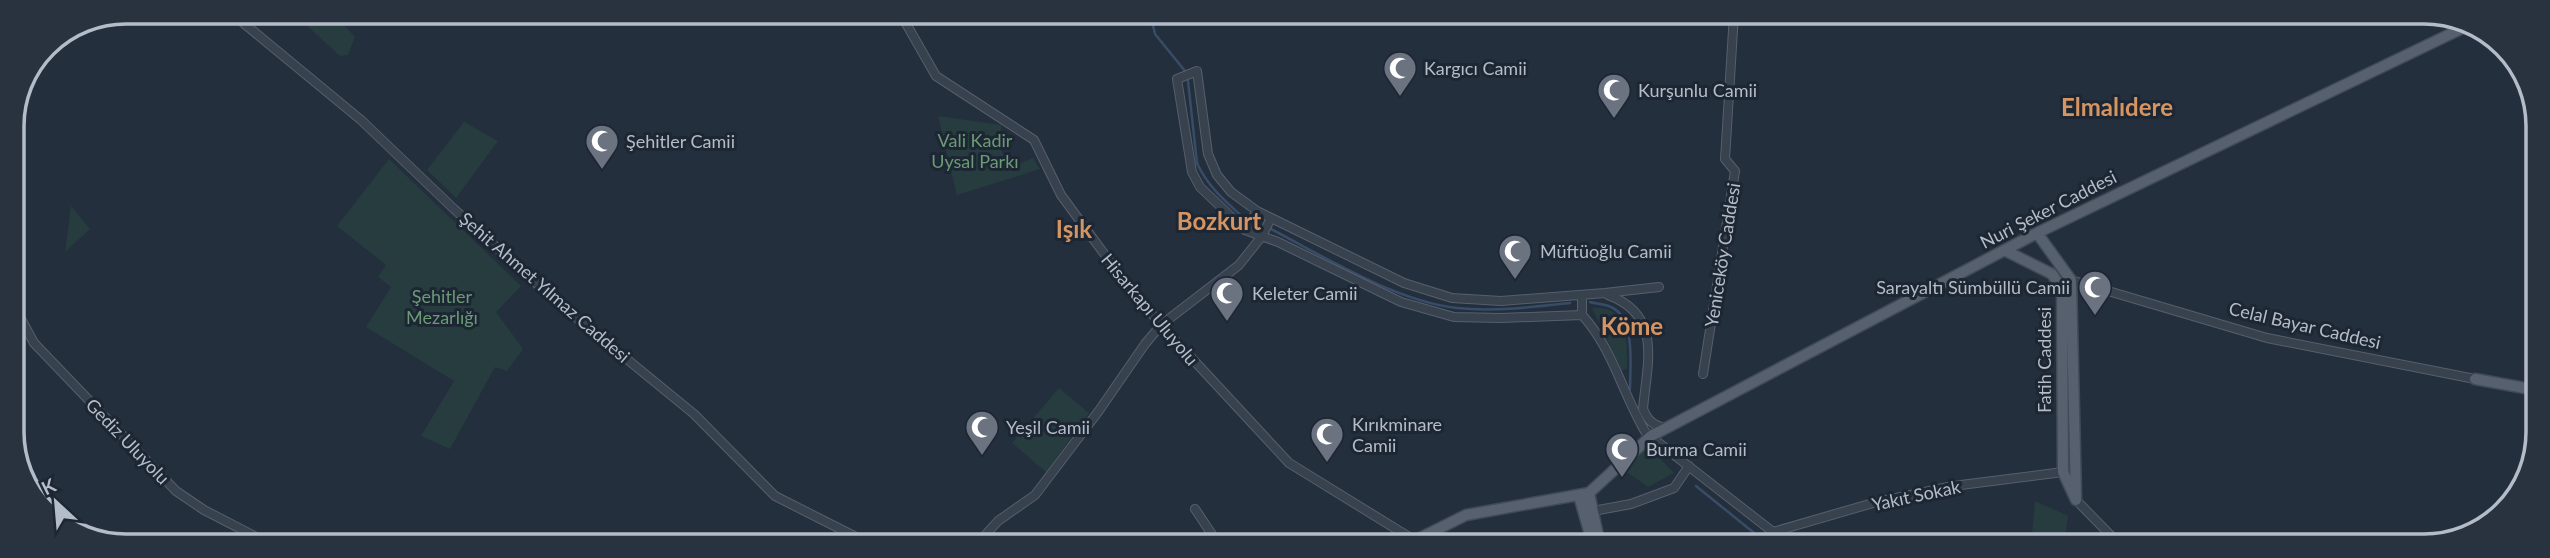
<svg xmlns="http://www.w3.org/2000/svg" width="2550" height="558" font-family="Lato,sans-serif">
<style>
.green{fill:#263c3f}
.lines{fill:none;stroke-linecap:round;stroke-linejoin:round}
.stream{stroke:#394c67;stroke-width:2.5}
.minor-casing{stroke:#565f6c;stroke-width:10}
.major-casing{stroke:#414a57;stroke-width:13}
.minor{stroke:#38414e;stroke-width:8}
.major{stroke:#56606e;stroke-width:10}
.labels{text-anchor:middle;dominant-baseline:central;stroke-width:6;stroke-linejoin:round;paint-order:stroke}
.poi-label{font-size:18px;fill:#b4bcc9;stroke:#1d2633;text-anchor:start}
.park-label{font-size:18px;fill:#6b9a76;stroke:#1d2633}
.street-label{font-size:18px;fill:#b4bcc9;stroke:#1d2633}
.district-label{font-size:24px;font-weight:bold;fill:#d59563;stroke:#1d2633}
.rim{fill:none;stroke:#b4bcc9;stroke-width:3.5}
</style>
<rect width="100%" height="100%" fill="#242f3e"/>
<path class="green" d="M 292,12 L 332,12 L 355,37 L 348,55 L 340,56 Z
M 938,116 L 1001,125 L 1001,149 L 1009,168 L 1033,158 L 1040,169 L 957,195 Z
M 464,122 L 498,141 L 456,198 L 427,170 Z
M 389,159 L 521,286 L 496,312 L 523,349 L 507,371 L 495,367 L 450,449 L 421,436 L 454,381 L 366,327 L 391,287 L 378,277 L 386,265 L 337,226 Z
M 71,206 L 90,229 L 65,252 Z
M 1592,308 C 1597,308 1605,308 1609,310 C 1629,318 1627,350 1627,368 L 1622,371 Z
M 1059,388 L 1089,413 L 1046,472 L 1012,443 Z
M 1648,446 L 1674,473 L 1648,487 L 1624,470 Z
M 2035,501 L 2068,516 L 2064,545 L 2031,545 Z"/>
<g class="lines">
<path class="stream" d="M 1150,13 L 1155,34 L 1185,71
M 1188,81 L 1197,163 C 1207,186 1226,202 1244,218
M 1269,228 C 1325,257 1395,301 1457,308 C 1493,312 1534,307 1570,303
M 1590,302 C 1596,304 1605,304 1611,307 C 1636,318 1630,366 1630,389
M 1696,486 L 1769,545"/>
<defs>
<path id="minor" d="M 230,12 L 361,120 L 454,209 L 557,302 L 694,414 L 775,496 L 870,544
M 900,13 L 936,76 L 1034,140 L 1061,195 L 1119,274 L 1161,325 L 1289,463 L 1414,540
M 1245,230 L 1257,211
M 2071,280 L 2267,338 L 2475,379
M 1608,295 C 1663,315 1647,363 1643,409 C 1648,421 1653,425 1665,428
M 14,306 L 34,343 L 176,491 L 204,510 L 270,544
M 1582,315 L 1501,318 L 1454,317 L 1401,302 L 1278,242 L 1245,230 L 1200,187 L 1192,172 L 1177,79 L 1197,71 L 1208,154 L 1217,175 L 1231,192 L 1257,211 L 1404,283 L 1452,298 L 1501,301 L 1605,293 L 1659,287
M 1582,315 C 1612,347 1623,395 1646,433 L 1773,532 L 1873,503 L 1953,486 L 2063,472
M 1582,315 L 1582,295
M 1703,374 L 1735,171 L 1725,159 L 1734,14
M 2076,500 L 2120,545
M 1195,509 L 1219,545
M 1593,511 L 1631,504 L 1674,488 L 1689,466
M 900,544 L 917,541 L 928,544
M 977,544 L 998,521 L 1035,495 L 1098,412 L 1145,344 L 1161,325 L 1239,265 L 1262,236 L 1271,218"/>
<path id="major" d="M 2037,233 L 2071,280 L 2076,497
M 2004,250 L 2052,274 L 2062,289 L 2063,472 L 2076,500
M 2475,379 L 2536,390
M 1589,493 L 1600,545
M 1579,496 L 1593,545
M 1406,545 L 1466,515 L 1589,493 L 1651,436 L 2037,233 L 2467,26"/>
</defs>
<use href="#minor" class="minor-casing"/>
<use href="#major" class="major-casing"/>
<use href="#minor" class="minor"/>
<use href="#major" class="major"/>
</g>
<defs>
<symbol id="mosque-pin" viewBox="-11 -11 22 30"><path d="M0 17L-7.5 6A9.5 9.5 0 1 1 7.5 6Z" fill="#6b7280" stroke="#1d2633"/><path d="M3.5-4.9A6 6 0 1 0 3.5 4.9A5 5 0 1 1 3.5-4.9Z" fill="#fff"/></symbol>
</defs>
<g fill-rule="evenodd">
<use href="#mosque-pin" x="1381" y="49" width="38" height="52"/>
<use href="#mosque-pin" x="1595" y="71" width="38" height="52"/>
<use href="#mosque-pin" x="583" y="122" width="38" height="52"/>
<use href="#mosque-pin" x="1496" y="232" width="38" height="52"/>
<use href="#mosque-pin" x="2076" y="268" width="38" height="52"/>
<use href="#mosque-pin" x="1208" y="274" width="38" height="52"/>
<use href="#mosque-pin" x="963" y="408" width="38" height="52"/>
<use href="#mosque-pin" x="1308" y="415" width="38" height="52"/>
<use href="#mosque-pin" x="1603" y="430" width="38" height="52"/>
</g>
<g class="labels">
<g class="poi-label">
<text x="1424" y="68">Kargıcı Camii</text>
<text x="1638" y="90">Kurşunlu Camii</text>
<text x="626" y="141">Şehitler Camii</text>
<text x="1540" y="251">Müftüoğlu Camii</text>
<text x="2070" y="287" text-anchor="end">Sarayaltı Sümbüllü Camii</text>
<text x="1252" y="293">Keleter Camii</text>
<text x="1352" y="424">Kırıkminare<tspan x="1352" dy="21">Camii</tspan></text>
<text x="1006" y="427">Yeşil Camii</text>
<text x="1646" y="449">Burma Camii</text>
</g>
<g class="park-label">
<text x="975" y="140">Vali Kadir<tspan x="975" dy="21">Uysal Parkı</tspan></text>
<text x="442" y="296">Şehitler<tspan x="442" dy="21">Mezarlığı</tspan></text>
</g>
<g class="street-label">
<text transform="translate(2048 209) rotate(-27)">Nuri Şeker Caddesi</text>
<text transform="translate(1722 255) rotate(-81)">Yeniceköy Caddesi</text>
<text transform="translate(545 287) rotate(41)">Şehit Ahmet Yılmaz Caddesi</text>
<text transform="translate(1150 309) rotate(50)">Hisarkapı Uluyolu</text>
<text transform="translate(2305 325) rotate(13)">Celal Bayar Caddesi</text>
<text transform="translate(2044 360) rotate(-90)">Fatih Caddesi</text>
<text transform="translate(128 441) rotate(46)">Gediz Uluyolu</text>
<text transform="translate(1916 495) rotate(-12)">Yakıt Sokak</text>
</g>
<g class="district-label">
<text x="2117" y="106">Elmalıdere</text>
<text x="1219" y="220">Bozkurt</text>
<text x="1074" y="228">Işık</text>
<text x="1632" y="325">Köme</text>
</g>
</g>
<path d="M0 0H2550V558H0ZM126 24H2424A102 102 0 0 1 2526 126V432A102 102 0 0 1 2424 534H126A102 102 0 0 1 24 432V126A102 102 0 0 1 126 24Z" fill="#29323f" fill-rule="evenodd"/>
<path class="rim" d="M126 24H2424A102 102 0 0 1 2526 126V432A102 102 0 0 1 2424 534H126A102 102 0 0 1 24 432V126A102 102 0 0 1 126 24Z"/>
<g transform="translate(56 502) rotate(334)" stroke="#1d2633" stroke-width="5" paint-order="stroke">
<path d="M0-5L12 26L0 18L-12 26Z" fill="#b4bcc9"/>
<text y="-10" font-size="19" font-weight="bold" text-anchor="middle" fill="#b4bcc9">K</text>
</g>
</svg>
